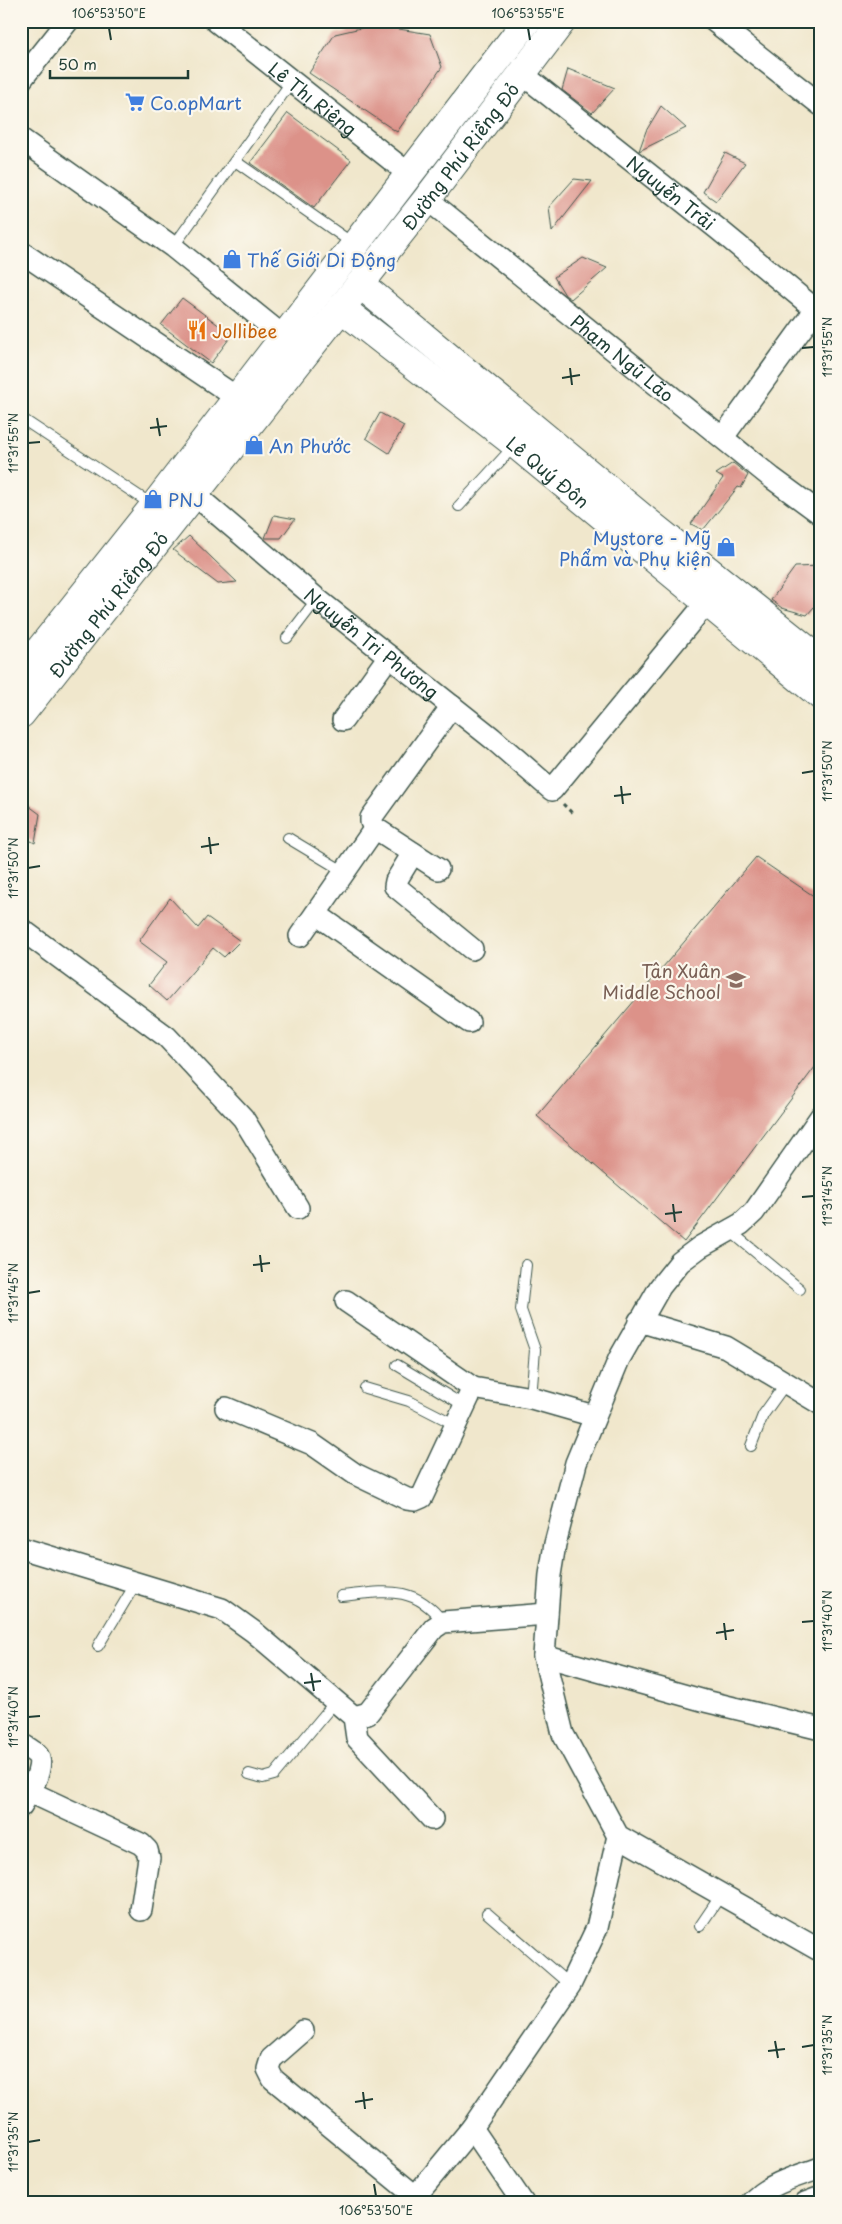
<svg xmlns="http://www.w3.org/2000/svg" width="842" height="2224" font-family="'Playpen Sans',sans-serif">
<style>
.building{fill:#dc9289}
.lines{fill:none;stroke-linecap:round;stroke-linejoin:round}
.service-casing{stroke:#3e564b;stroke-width:12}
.minor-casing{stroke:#3e564b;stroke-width:24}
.secondary-casing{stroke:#3e564b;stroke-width:30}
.primary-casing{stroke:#3e564b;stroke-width:30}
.path{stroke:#3e564b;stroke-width:3;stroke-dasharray:4 4;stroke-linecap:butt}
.service{stroke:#fff;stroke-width:10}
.minor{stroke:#fff;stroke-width:21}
.secondary{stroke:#fff;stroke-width:28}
.primary{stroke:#fff;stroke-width:28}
.ticks{fill:none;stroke:#1f3d34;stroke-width:2}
.labels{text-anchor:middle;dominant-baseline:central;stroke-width:4.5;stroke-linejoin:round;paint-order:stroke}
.street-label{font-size:18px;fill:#1f3d34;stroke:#fbf7ec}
.shop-label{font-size:18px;fill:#366cbe;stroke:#fbf7ec;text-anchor:start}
.food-label{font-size:18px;fill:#c56008;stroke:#fbf7ec;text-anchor:start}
.education-label{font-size:18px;fill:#785e54;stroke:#fbf7ec;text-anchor:end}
.neatline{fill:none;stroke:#1f3d34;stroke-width:2}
.ticks-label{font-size:12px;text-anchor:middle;fill:#1f3d34}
</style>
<rect width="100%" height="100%" fill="#fbf7ec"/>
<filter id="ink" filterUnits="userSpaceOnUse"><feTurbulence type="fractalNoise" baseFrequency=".02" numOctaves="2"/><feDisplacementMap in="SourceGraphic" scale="10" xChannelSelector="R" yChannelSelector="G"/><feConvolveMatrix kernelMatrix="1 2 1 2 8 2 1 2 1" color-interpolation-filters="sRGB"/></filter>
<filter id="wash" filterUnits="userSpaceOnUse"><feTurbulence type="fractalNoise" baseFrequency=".0096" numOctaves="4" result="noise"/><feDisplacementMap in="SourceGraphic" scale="20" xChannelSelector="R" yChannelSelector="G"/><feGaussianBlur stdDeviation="1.12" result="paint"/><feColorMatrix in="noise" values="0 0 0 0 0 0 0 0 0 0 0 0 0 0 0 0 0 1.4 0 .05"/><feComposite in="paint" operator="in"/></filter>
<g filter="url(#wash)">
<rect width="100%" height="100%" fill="#f0e7cc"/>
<g id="blocks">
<path class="building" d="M 374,25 L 430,34 L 442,67 L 397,132 L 309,73 L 335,34 Z
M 568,69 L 615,88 L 592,113 L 562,90 Z
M 661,106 L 686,128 L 639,151 L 646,131 Z
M 288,113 L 351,160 L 314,208 L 250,163 Z
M 725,153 L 745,163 L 716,201 L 703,192 Z
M 574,179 L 592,181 L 552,232 L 549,207 Z
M 583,258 L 607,268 L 571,299 L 565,295 L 554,277 Z
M 182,298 L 232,335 L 211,363 L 161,325 Z
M 380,413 L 404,426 L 389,453 L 366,438 Z
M 733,463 L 748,475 L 741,488 L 738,487 L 703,530 L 691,524 L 723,478 L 716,474 Z
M 274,515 L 295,519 L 281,538 L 265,538 Z
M 189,536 L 237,582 L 218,584 L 173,550 Z
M 821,566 L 821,599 L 807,615 L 782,608 L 771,600 L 795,567 Z
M 21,800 L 40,814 L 35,843 L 21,836 Z
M 756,857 L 821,901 L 821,1059 L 684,1242 L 537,1116 Z
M 170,898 L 198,928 L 207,917 L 240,941 L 224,957 L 213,948 L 167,1001 L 149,985 L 167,962 L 139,941 Z"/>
</g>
</g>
<g filter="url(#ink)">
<use href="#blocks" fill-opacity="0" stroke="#3e564b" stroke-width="1"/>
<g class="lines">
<defs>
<path id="service" d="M 235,161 L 355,245
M 173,247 L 292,81
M 21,418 L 154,506
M 459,506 L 515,445
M 287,638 L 317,599
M 288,838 L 343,871
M 730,1231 L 800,1289
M 526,1265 L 521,1310 L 535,1350 L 531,1398
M 397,1365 L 465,1406
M 365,1388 L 409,1401 L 456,1425
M 751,1446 L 763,1415 L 786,1383
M 341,1596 C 383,1592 414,1583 443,1622
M 98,1646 L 136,1583
M 249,1774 L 263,1778 L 274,1775 L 335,1702
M 487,1913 L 570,1985
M 700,1926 L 721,1895"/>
<g id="minor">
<path id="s1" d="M 216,21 L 409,174"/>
<path d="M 714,21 L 821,105"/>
<path id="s2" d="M 521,73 L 718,229 L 821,314"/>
<path d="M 21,80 L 68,21"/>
<path d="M 21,139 L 173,247 L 283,336"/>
<path id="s3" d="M 427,199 L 772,478 L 821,514"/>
<path d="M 21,252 L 236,397"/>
<path d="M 723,437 L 821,302"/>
<path id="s4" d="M 194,494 L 317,599 L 492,738 L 552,790 L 707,602"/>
<path d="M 343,720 L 389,656"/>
<path d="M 413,853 L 396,881 L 395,886 L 472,949"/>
<path d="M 438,869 L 375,828 L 371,822 L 371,818 L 452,706"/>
<path d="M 316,914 L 469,1022"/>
<path d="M 21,929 L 167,1037 L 243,1118 L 298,1208"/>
<path d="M 300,936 L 375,828"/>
<path d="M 821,1116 L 754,1212 L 741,1224 L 700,1247 L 680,1262 L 660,1287 L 619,1359 L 576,1463 L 555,1544 L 550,1575 L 544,1656 L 563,1734 L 618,1836 L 821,1951"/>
<path d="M 346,1301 L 473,1388 L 531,1398 L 594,1416"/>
<path d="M 639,1321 L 726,1347 L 821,1404"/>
<path d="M 226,1408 L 312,1444 L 355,1474 L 407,1499 L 415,1500 L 422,1497 L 473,1388"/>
<path d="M 21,1548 L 222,1609 L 254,1632 L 354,1717 L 357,1738 L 432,1819"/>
<path d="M 544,1656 L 705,1701 L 821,1729"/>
<path d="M 354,1717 L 368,1713 L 434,1628 L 443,1622 L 547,1614"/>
<path d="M 21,1744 C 26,1747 34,1751 38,1756 C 45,1768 28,1796 21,1806"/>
<path d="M 30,1792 L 141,1844 L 147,1850 L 149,1858 L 141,1910"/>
<path d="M 303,2031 L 271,2059 L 268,2069 L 273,2079 L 414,2195"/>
<path d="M 472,2128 L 523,2203"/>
<path d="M 410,2203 L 472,2128 L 570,1985 L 597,1928 L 618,1836"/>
<path d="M 751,2203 C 767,2184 797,2176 821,2168"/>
<path d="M 805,2203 L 821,2197"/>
</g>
<g id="secondary">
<path d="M 360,284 L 644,519 L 821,661"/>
<path id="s5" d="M 341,308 L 515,444 L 821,696"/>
</g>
<g id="primary">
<path d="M 21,673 L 154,506 L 527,21"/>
<path id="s6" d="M 21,714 L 427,199 L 562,21"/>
</g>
</defs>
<use href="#service" class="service-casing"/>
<use href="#minor" class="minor-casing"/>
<use href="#secondary" class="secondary-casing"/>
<use href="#primary" class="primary-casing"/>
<path class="path" d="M 563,804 L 574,815"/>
<use href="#service" class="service"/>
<use href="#minor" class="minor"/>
<use href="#secondary" class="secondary"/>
<use href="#primary" class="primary"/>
</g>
</g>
<path class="ticks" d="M 109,28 L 111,40M 528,28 L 530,40M 802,348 L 814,347M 570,368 L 572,385M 562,378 L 580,375M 157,418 L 160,436M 150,428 L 167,426M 28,443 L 40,442M 802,773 L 814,771M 621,786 L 623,804M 614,796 L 631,794M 209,837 L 211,854M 201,847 L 219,844M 28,868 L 40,866M 802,1197 L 814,1196M 673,1204 L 675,1222M 665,1214 L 682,1212M 260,1255 L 262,1272M 253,1265 L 270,1263M 28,1293 L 40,1291M 802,1622 L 814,1621M 724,1623 L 726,1640M 716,1633 L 734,1630M 311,1673 L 314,1691M 304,1683 L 321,1681M 28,1717 L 40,1716M 775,2041 L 778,2058M 802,2047 L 814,2045M 768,2051 L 785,2049M 363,2092 L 365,2109M 355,2102 L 373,2099M 28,2142 L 40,2140M 374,2184 L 376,2196"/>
<defs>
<symbol id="supermarket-bare" viewBox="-9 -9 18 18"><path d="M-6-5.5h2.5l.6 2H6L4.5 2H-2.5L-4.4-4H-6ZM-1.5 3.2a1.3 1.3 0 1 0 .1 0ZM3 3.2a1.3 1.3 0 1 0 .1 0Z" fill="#3f7fe0" stroke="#fbf7ec" stroke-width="2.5" paint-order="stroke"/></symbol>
<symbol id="shop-bare" viewBox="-9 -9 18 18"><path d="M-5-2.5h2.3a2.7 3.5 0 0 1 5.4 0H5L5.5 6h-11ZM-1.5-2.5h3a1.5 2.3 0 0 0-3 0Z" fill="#3f7fe0" stroke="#fbf7ec" stroke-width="2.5" paint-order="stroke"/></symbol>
<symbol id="restaurant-bare" viewBox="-9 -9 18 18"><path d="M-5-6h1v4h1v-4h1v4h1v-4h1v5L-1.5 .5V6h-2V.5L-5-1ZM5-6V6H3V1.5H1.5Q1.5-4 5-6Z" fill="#e8710a" stroke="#fbf7ec" stroke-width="2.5" paint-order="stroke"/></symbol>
<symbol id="school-bare" viewBox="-9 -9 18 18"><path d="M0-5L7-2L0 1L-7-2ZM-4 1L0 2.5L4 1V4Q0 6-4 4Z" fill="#8d6e63" stroke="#fbf7ec" stroke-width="2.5" paint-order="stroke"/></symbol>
</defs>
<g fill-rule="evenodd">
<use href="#supermarket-bare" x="121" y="88" width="28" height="28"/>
<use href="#shop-bare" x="218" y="245" width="28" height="28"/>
<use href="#restaurant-bare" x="183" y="316" width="28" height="28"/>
<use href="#shop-bare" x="240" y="431" width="28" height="28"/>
<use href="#shop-bare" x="139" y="485" width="28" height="28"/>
<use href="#shop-bare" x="712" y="533" width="28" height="28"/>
<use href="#school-bare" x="722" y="966" width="28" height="28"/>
</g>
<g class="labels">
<g class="street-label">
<text stroke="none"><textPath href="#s1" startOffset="124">Lê Thị Riêng</textPath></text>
<text stroke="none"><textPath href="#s6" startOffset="710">Đường Phú Riềng Đỏ</textPath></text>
<text stroke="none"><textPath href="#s2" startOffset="192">Nguyễn Trãi</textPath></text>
<text stroke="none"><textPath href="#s3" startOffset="252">Phạm Ngũ Lão</textPath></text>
<text stroke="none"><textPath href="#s5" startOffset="264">Lê Quý Đôn</textPath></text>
<text stroke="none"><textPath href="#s6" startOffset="140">Đường Phú Riềng Đỏ</textPath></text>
<text stroke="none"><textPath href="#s4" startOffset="232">Nguyễn Tri Phương</textPath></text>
</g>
<g class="shop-label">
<text x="150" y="102">Co.opMart</text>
<text x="247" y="259">Thế Giới Di Động</text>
<text x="269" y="445">An Phước</text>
<text x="168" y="499">PNJ</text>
<text x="711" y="537" text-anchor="end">Mystore - Mỹ<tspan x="711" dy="21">Phẩm và Phụ kiện</tspan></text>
</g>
<g class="food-label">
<text x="212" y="330">Jollibee</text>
</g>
<g class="education-label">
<text x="721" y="970">Tân Xuân<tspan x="721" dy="21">Middle School</tspan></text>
</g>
</g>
<rect width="842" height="2224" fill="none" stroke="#fbf7ec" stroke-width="55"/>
<path d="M50 70v8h138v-8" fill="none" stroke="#1f3d34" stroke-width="2.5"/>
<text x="58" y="70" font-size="15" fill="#1f3d34" stroke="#fbf7ec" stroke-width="4" paint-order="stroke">50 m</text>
<rect x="28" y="28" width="786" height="2168" class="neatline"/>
<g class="ticks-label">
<text x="109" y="18">106°53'50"E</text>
<text x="528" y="18">106°53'55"E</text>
<text transform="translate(828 347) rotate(-90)" y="4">11°31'55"N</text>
<text transform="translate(14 443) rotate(-90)" y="4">11°31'55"N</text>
<text transform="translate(828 771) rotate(-90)" y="4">11°31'50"N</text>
<text transform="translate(14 868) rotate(-90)" y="4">11°31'50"N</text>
<text transform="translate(828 1196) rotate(-90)" y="4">11°31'45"N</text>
<text transform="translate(14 1293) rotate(-90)" y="4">11°31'45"N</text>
<text transform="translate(828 1621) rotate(-90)" y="4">11°31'40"N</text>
<text transform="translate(14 1717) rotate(-90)" y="4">11°31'40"N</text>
<text transform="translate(828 2045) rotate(-90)" y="4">11°31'35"N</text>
<text transform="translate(14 2142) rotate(-90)" y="4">11°31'35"N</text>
<text x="376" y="2215">106°53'50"E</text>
</g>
</svg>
